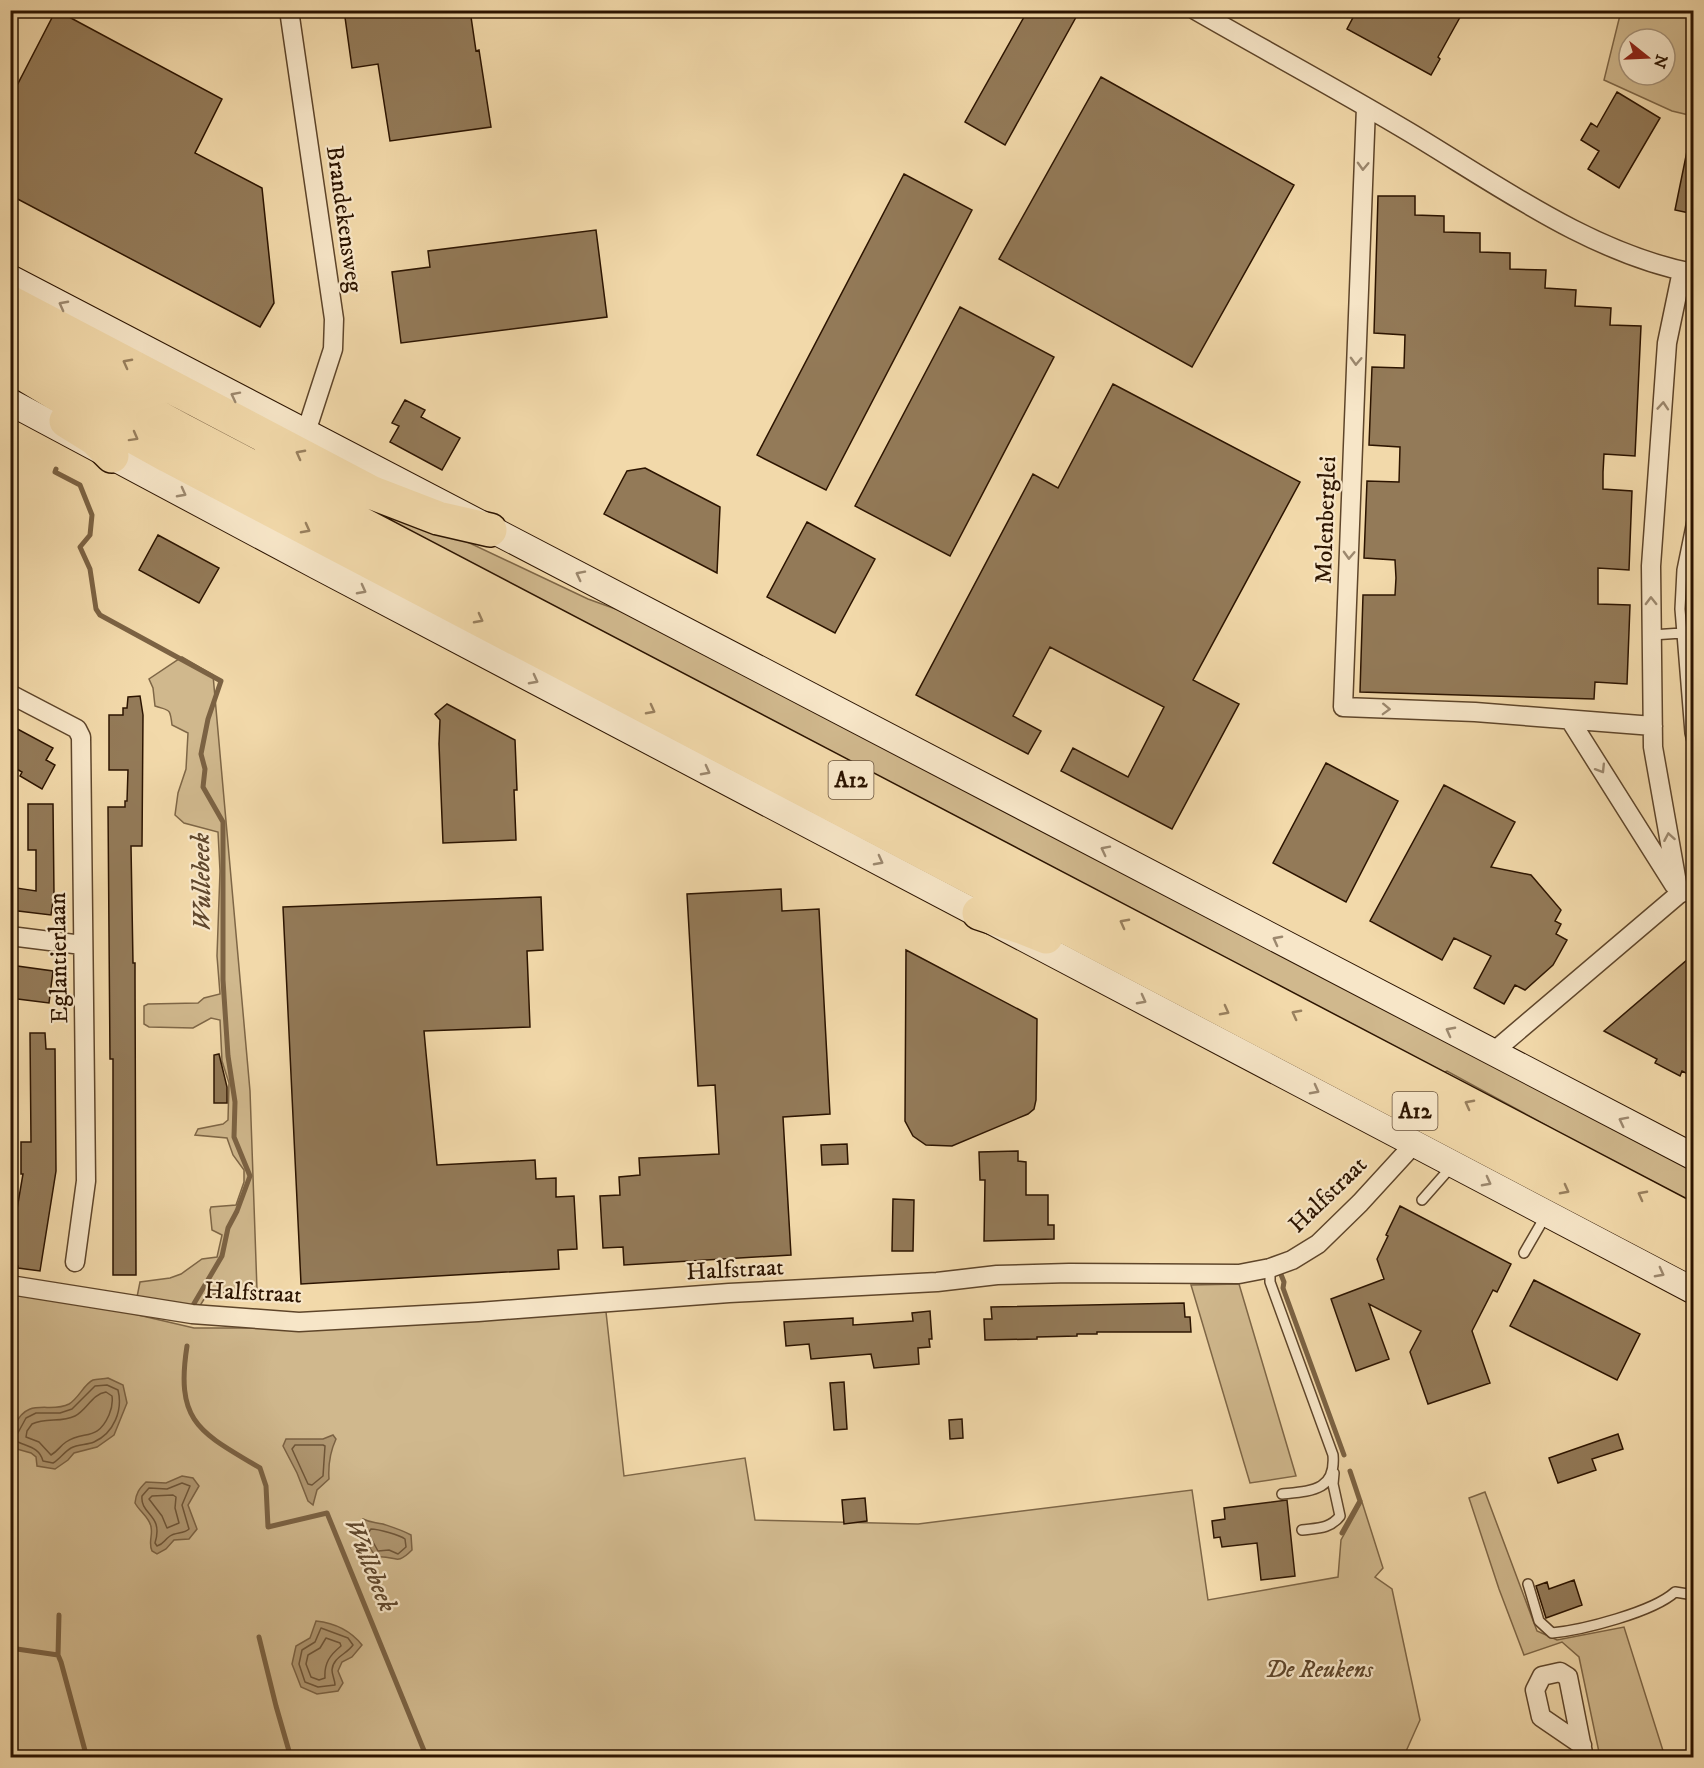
<svg xmlns="http://www.w3.org/2000/svg" width="1704" height="1768" font-family="'IM FELL DW Pica',serif">
<style>
.green{fill:#d0b88d;stroke:#7e6646;stroke-width:1.5;fill-rule:evenodd}
.water{fill:#af9670;stroke:#7b6243;stroke-width:1.5}
.lines{fill:none;stroke-linecap:round;stroke-linejoin:round}
.shore{stroke:#6e5538;stroke-width:1.5}
.stream{stroke:#7b6243;stroke-width:5}
.building{fill:#937a58;stroke:#2c1400;stroke-width:1.5}
.service-casing{stroke:#5e452a;stroke-width:12}
.minor-casing{stroke:#5e452a;stroke-width:21}
.secondary-casing{stroke:#2c1400;stroke-width:28}
.motorway-casing{stroke:#2c1400;stroke-width:36}
.service{stroke:#f7e6c8;stroke-width:9}
.minor{stroke:#f7e6c8;stroke-width:18}
.secondary{stroke:#f7e6c8;stroke-width:26}
.motorway{stroke:#f2d9aa;stroke-width:33}
.oneway{stroke:#9c886e}
.oneway2{stroke:#99805e}
.labels{text-anchor:middle;dominant-baseline:central;stroke-width:4.5;stroke-linejoin:round;paint-order:stroke}
.shield{fill:#f7e6c8;stroke:#69533c;stroke-width:1.5}
.shield-label{font-size:22px;font-weight:bold;fill:#2c1400}
.street-label{font-size:24px;fill:#2c1400;stroke:#f7e6c8}
.park-label{font-size:24px;font-style:italic;fill:#5d452a;stroke:#f7e6c8}
.water-label{font-size:26px;font-style:italic;fill:#60482d;stroke:#f7e6c8}
</style>
<rect width="100%" height="100%" fill="#f2d9aa"/>
<filter id="stains"><feTurbulence type="fractalNoise" baseFrequency=".00333" numOctaves="4"/><feColorMatrix values="0 0 0 0 .2 0 0 0 0 .09 0 0 0 0 .02 0 0 0 .5 -.17"/></filter>
<radialGradient id="worn" r=".72"><stop offset=".6" stop-color="#630" stop-opacity="0"/><stop offset="1" stop-color="#630" stop-opacity=".3"/></radialGradient>
<path class="green" d="M 1621,11 L 1693,11 L 1693,116 L 1672,111 L 1604,80 ZM 1629,39 L 1665,39 L 1665,75 L 1629,75 Z
M 78,358 L 588,599 L 660,625 L 1693,1170 L 1693,1207 L 1556,1137 L 1553,1129 L 1447,1071 L 1439,1075 Z
M 182,657 L 213,675 L 250,1091 L 257,1290 L 225,1292 L 206,1296 L 198,1309 L 137,1297 L 140,1282 L 170,1278 L 181,1274 L 202,1259 L 217,1257 L 222,1235 L 212,1230 L 210,1210 L 211,1207 L 236,1205 L 244,1182 L 244,1170 L 233,1155 L 227,1138 L 195,1135 L 198,1129 L 223,1124 L 228,1120 L 229,1083 L 222,1061 L 220,1020 L 211,1018 L 193,1028 L 149,1027 L 144,1024 L 144,1006 L 148,1004 L 198,1003 L 204,998 L 220,994 L 217,956 L 220,871 L 218,832 L 184,823 L 175,815 L 178,793 L 186,769 L 188,733 L 172,725 C 170,707 169,711 155,706 L 153,688 L 149,679 Z
M 1239,1284 L 1296,1476 L 1250,1483 L 1191,1285 Z
M 10,1291 L 121,1311 L 194,1328 L 259,1328 L 484,1314 L 606,1312 L 624,1476 L 745,1458 L 755,1520 L 918,1524 L 1192,1490 L 1208,1600 L 1338,1577 L 1341,1540 L 1362,1502 L 1383,1568 L 1375,1577 L 1392,1589 L 1420,1720 L 1403,1758 L 11,1757 Z
M 1485,1492 L 1537,1631 L 1557,1640 L 1624,1627 L 1665,1757 L 1600,1757 L 1579,1657 L 1562,1642 L 1524,1655 L 1499,1589 L 1469,1498 Z"/>
<path class="water" d="M 108,1378 L 123,1385 L 127,1403 L 114,1435 L 97,1447 L 74,1453 L 68,1460 L 55,1469 L 37,1466 L 36,1457 L 31,1453 L 13,1448 C 11,1440 12,1432 15,1425 C 28,1396 50,1414 69,1404 C 79,1398 84,1384 93,1380 C 97,1379 104,1379 108,1378 Z
M 333,1435 L 336,1439 C 330,1452 328,1464 329,1479 L 317,1490 L 313,1505 L 308,1501 L 297,1473 L 283,1446 L 286,1439 L 323,1439 Z
M 182,1476 L 193,1478 L 199,1486 L 188,1505 L 197,1529 L 189,1539 L 174,1540 L 166,1549 L 157,1554 L 152,1551 C 148,1542 153,1536 151,1527 C 150,1518 139,1511 135,1503 C 136,1493 139,1489 146,1482 L 166,1483 Z
M 363,1519 C 371,1523 375,1522 383,1524 C 392,1527 402,1530 411,1535 L 412,1550 C 395,1567 397,1555 376,1557 L 359,1532 L 358,1527 Z
M 316,1621 C 334,1623 351,1631 362,1645 L 352,1657 L 342,1662 L 338,1671 L 343,1683 L 338,1691 L 317,1694 L 301,1687 L 292,1664 L 296,1646 L 310,1638 Z"/>
<g class="lines">
<path class="shore" d="M 107,1385 L 118,1390 C 123,1410 114,1433 94,1442 C 87,1445 78,1444 71,1448 C 64,1452 60,1459 53,1463 L 43,1461 C 39,1446 26,1447 14,1440 L 26,1418 L 36,1413 L 60,1413 L 72,1409 L 95,1386 Z
M 106,1392 L 112,1396 C 113,1403 112,1408 109,1415 C 97,1442 84,1430 66,1442 C 60,1446 58,1451 51,1455 L 39,1442 L 26,1437 L 27,1431 L 32,1424 C 46,1417 61,1423 75,1416 C 87,1410 92,1394 106,1392 Z
M 295,1445 L 323,1445 L 325,1446 L 323,1476 L 312,1485 L 308,1484 L 292,1449 Z
M 182,1483 L 190,1486 L 182,1505 L 189,1529 C 184,1534 176,1532 170,1536 C 164,1540 164,1544 157,1546 L 155,1543 C 164,1514 140,1515 142,1496 L 149,1488 L 167,1489 Z
M 173,1495 L 176,1497 L 175,1508 L 179,1523 L 167,1528 L 162,1516 L 149,1499 L 152,1496 Z
M 371,1529 C 378,1529 400,1535 405,1539 L 406,1547 L 398,1554 L 389,1550 L 378,1551 L 368,1533 Z
M 321,1628 L 348,1638 L 353,1645 C 347,1654 333,1657 332,1670 C 332,1675 335,1680 335,1685 L 318,1687 L 305,1682 L 299,1664 L 302,1650 L 315,1642 Z
M 326,1638 L 340,1643 L 341,1646 C 330,1655 324,1663 325,1678 L 319,1680 L 311,1677 L 306,1664 L 308,1655 L 320,1648 Z"/>
<path class="stream" d="M 56,469 L 55,472 L 80,485 L 92,515 L 90,535 L 80,547 L 90,569 L 96,609 L 100,615 L 221,681 L 208,719 L 201,754 L 205,769 L 203,787 L 223,822 L 223,980 L 228,1056 L 235,1102 L 234,1137 L 250,1176 L 237,1211 L 228,1228 L 222,1256 L 192,1307
M 1280,1272 L 1284,1282 L 1283,1288 L 1344,1455
M 187,1346 C 175,1423 200,1432 260,1468 L 266,1486 L 268,1527 L 327,1513 L 427,1758
M 1342,1533 L 1360,1501 L 1350,1471
M 59,1615 L 58,1655 L 61,1662 L 87,1758
M 259,1637 L 276,1706 L 291,1758
M 10,1648 L 58,1655"/>
</g>
<path class="building" d="M 56,10 L 222,99 L 195,153 L 262,188 L 274,303 L 260,327 L 10,195 L 10,99 Z
M 344,10 L 470,10 L 476,51 L 479,50 L 491,127 L 390,141 L 378,64 L 352,68 Z
M 1028,10 L 1080,10 L 1005,145 L 965,122 Z
M 1357,10 L 1464,10 L 1438,57 L 1440,59 L 1431,75 L 1347,29 Z
M 1101,77 L 1294,185 L 1192,367 L 999,259 Z
M 1617,92 L 1660,118 L 1619,188 L 1588,169 L 1599,151 L 1581,140 L 1591,123 L 1597,127 Z
M 1687,151 L 1694,152 L 1694,214 L 1675,210 Z
M 904,174 L 972,210 L 826,490 L 757,455 Z
M 1378,196 L 1415,196 L 1415,215 L 1444,216 L 1444,232 L 1480,233 L 1480,252 L 1510,253 L 1510,269 L 1546,270 L 1545,288 L 1576,290 L 1575,306 L 1611,308 L 1610,325 L 1641,326 L 1635,456 L 1604,454 L 1603,472 L 1603,489 L 1632,491 L 1629,570 L 1598,568 L 1598,604 L 1630,605 L 1627,684 L 1595,682 L 1594,699 L 1360,692 L 1363,595 L 1395,595 L 1396,578 L 1395,560 L 1364,558 L 1367,481 L 1399,482 L 1400,447 L 1369,445 L 1372,367 L 1404,368 L 1405,335 L 1374,333 Z
M 596,230 L 607,317 L 401,343 L 392,272 L 430,267 L 428,251 Z
M 960,307 L 1054,357 L 950,556 L 855,506 Z
M 1113,384 L 1300,482 L 1193,680 L 1239,704 L 1172,829 L 1061,771 L 1073,748 L 1128,777 L 1164,707 L 1050,647 L 1013,716 L 1041,731 L 1028,754 L 916,695 L 1033,474 L 1058,488 Z
M 405,400 L 425,410 L 421,417 L 460,438 L 442,470 L 390,442 L 399,426 L 392,423 Z
M 645,468 L 720,507 L 717,573 L 604,514 L 627,471 Z
M 807,522 L 875,559 L 835,633 L 767,597 Z
M 158,535 L 219,568 L 199,603 L 139,570 Z
M 140,696 L 143,715 L 142,846 L 131,846 L 133,963 L 135,963 L 135,979 L 136,1275 L 113,1275 L 113,1059 L 110,1059 L 108,807 L 125,807 L 125,801 L 127,801 L 128,770 L 109,770 L 109,715 L 123,715 L 123,708 L 127,708 L 128,697 Z
M 447,704 L 515,740 L 517,790 L 514,790 L 516,840 L 443,843 L 439,744 L 440,720 L 435,714 Z
M 10,725 L 53,748 L 46,760 L 55,765 L 42,789 L 20,776 L 22,772 L 10,765 Z
M 1326,763 L 1398,801 L 1346,902 L 1273,863 Z
M 1444,785 L 1515,822 L 1491,867 L 1531,875 L 1561,910 L 1555,921 L 1561,924 L 1556,934 L 1567,940 L 1553,965 L 1525,990 L 1515,985 L 1504,1004 L 1474,988 L 1491,956 L 1454,938 L 1442,960 L 1370,921 Z
M 28,804 L 53,804 L 54,894 L 51,915 L 10,910 L 10,887 L 36,891 L 36,850 L 28,850 Z
M 781,889 L 782,911 L 819,909 L 830,1114 L 783,1117 L 791,1255 L 624,1265 L 623,1247 L 603,1248 L 600,1196 L 620,1195 L 619,1177 L 640,1175 L 639,1158 L 719,1154 L 715,1085 L 698,1086 L 687,894 Z
M 541,897 L 543,950 L 527,951 L 530,1027 L 424,1031 L 426,1053 L 437,1165 L 535,1160 L 536,1179 L 556,1178 L 556,1197 L 574,1196 L 577,1249 L 558,1250 L 559,1269 L 301,1284 L 283,907 Z
M 906,950 L 1037,1019 L 1036,1100 L 1034,1109 L 1028,1114 L 952,1146 L 926,1145 L 913,1136 L 905,1121 Z
M 1694,954 L 1694,1077 L 1682,1071 L 1680,1076 L 1655,1063 L 1657,1059 L 1604,1031 Z
M 10,965 L 53,971 L 49,1003 L 10,998 Z
M 30,1033 L 45,1033 L 46,1049 L 55,1049 L 56,1171 L 40,1271 L 18,1268 L 18,1266 L 12,1264 L 15,1251 L 10,1250 L 23,1174 L 21,1174 L 21,1142 L 31,1142 Z
M 219,1054 L 227,1087 L 227,1103 L 214,1103 L 214,1055 Z
M 847,1144 L 848,1164 L 822,1165 L 821,1145 Z
M 1018,1151 L 1018,1161 L 1026,1162 L 1026,1195 L 1048,1195 L 1048,1225 L 1054,1225 L 1054,1239 L 984,1241 L 985,1180 L 980,1180 L 979,1152 Z
M 893,1199 L 914,1200 L 913,1251 L 892,1251 Z
M 1400,1206 L 1511,1264 L 1497,1292 L 1493,1290 L 1472,1331 L 1490,1383 L 1428,1404 L 1410,1352 L 1421,1331 L 1369,1304 L 1389,1359 L 1356,1371 L 1331,1299 L 1384,1279 L 1377,1259 L 1388,1236 L 1386,1235 Z
M 1534,1280 L 1640,1334 L 1617,1380 L 1510,1326 Z
M 1184,1303 L 1185,1317 L 1190,1317 L 1191,1332 L 1097,1332 L 1097,1334 L 1077,1334 L 1077,1336 L 1037,1337 L 1037,1339 L 985,1340 L 984,1319 L 992,1319 L 991,1307 Z
M 930,1311 L 932,1339 L 929,1339 L 930,1347 L 918,1348 L 919,1364 L 874,1368 L 871,1354 L 811,1359 L 809,1344 L 786,1346 L 784,1322 L 853,1318 L 853,1325 L 913,1321 L 912,1313 Z
M 844,1382 L 847,1429 L 834,1430 L 830,1383 Z
M 962,1419 L 963,1438 L 950,1439 L 949,1420 Z
M 1618,1434 L 1623,1449 L 1592,1459 L 1596,1470 L 1558,1483 L 1549,1458 Z
M 865,1498 L 867,1521 L 844,1524 L 842,1500 Z
M 1287,1500 L 1295,1576 L 1261,1580 L 1257,1543 L 1222,1547 L 1220,1537 L 1214,1538 L 1212,1521 L 1225,1519 L 1224,1508 Z
M 1574,1580 L 1582,1605 L 1546,1618 L 1536,1586 L 1547,1582 L 1549,1589 Z"/>
<g class="lines">
<defs>
<path id="service" d="M 1694,511 L 1682,570 L 1680,609 L 1690,733 L 1694,749
M 1652,635 L 1682,633
M 1422,1200 L 1452,1166
M 1524,1253 L 1546,1215
M 1270,1268 L 1270,1282 L 1333,1455 C 1336,1491 1311,1491 1282,1494
M 1302,1530 C 1317,1528 1330,1529 1340,1516 L 1333,1484 L 1334,1473
M 1528,1584 L 1539,1621 L 1552,1633 C 1583,1630 1653,1612 1675,1592 L 1694,1595"/>
<path id="minor" d="M 289,10 L 334,319 L 333,349 L 306,432
M 1195,10 C 1266,51 1339,90 1409,132 C 1496,184 1592,254 1693,273
M 1366,107 L 1343,707 L 1475,712 L 1653,726
M 10,694 L 77,729 L 81,737 L 86,1181 L 75,1262
M 1570,720 L 1674,885
M 1679,894 L 1653,747 L 1651,566 L 1667,343 L 1682,271
M 10,936 L 82,945
M 1492,1053 L 1679,894 L 1694,888
M 10,1285 L 192,1314 L 299,1322 L 478,1312 L 729,1293 L 937,1282 L 997,1275 L 1069,1273 L 1239,1274 L 1270,1268 L 1292,1260 L 1318,1244 L 1360,1203 L 1415,1143
M 1582,1745 L 1541,1717 L 1535,1690 L 1542,1676 L 1560,1672 L 1568,1677 L 1584,1758"/>
<path id="secondary" d="M 10,278 L 1694,1157
M 10,402 L 317,566 L 1694,1291"/>
<path id="motorway" d="M 10,302 L 373,493 L 438,518 L 490,530
M 10,334 L 67,368 L 182,430 L 1694,1222
M 10,366 L 53,392 L 168,456 L 1694,1257
M 66,421 L 95,439 L 112,456
M 979,913 L 1021,927 L 1046,937"/>
</defs>
<use href="#service" class="service-casing"/>
<use href="#minor" class="minor-casing"/>
<use href="#secondary" class="secondary-casing"/>
<use href="#motorway" class="motorway-casing"/>
<use href="#service" class="service"/>
<use href="#minor" class="minor"/>
<use href="#secondary" class="secondary"/>
<use href="#motorway" class="motorway"/>
</g>
<defs><path id="oneway-chevron" d="M-2-3.5L2.5 0L-2 3.5" fill="none" stroke-width="1.6" stroke-linecap="round" stroke-linejoin="round" transform="scale(1.5)"/></defs>
<g class="oneway">
<use href="#oneway-chevron" transform="translate(1363 166) rotate(92)"/>
<use href="#oneway-chevron" transform="translate(63 305) rotate(-152)"/>
<use href="#oneway-chevron" transform="translate(1356 361) rotate(92)"/>
<use href="#oneway-chevron" transform="translate(235 396) rotate(-153)"/>
<use href="#oneway-chevron" transform="translate(1663 406) rotate(-86)"/>
<use href="#oneway-chevron" transform="translate(182 493) rotate(28)"/>
<use href="#oneway-chevron" transform="translate(1349 555) rotate(92)"/>
<use href="#oneway-chevron" transform="translate(580 575) rotate(-153)"/>
<use href="#oneway-chevron" transform="translate(362 590) rotate(28)"/>
<use href="#oneway-chevron" transform="translate(1651 601) rotate(-91)"/>
<use href="#oneway-chevron" transform="translate(534 680) rotate(28)"/>
<use href="#oneway-chevron" transform="translate(1386 709) rotate(2)"/>
<use href="#oneway-chevron" transform="translate(1601 769) rotate(58)"/>
<use href="#oneway-chevron" transform="translate(706 771) rotate(28)"/>
<use href="#oneway-chevron" transform="translate(1669 837) rotate(-100)"/>
<use href="#oneway-chevron" transform="translate(1105 850) rotate(-153)"/>
<use href="#oneway-chevron" transform="translate(879 861) rotate(28)"/>
<use href="#oneway-chevron" transform="translate(1277 940) rotate(-152)"/>
<use href="#oneway-chevron" transform="translate(1142 1000) rotate(28)"/>
<use href="#oneway-chevron" transform="translate(1450 1031) rotate(-152)"/>
<use href="#oneway-chevron" transform="translate(1315 1090) rotate(28)"/>
<use href="#oneway-chevron" transform="translate(1623 1121) rotate(-153)"/>
<use href="#oneway-chevron" transform="translate(1487 1182) rotate(28)"/>
<use href="#oneway-chevron" transform="translate(1660 1273) rotate(28)"/>
</g>
<g class="oneway2">
<use href="#oneway-chevron" transform="translate(127 363) rotate(-152)"/>
<use href="#oneway-chevron" transform="translate(134 437) rotate(29)"/>
<use href="#oneway-chevron" transform="translate(300 454) rotate(-152)"/>
<use href="#oneway-chevron" transform="translate(306 529) rotate(28)"/>
<use href="#oneway-chevron" transform="translate(479 619) rotate(28)"/>
<use href="#oneway-chevron" transform="translate(651 710) rotate(28)"/>
<use href="#oneway-chevron" transform="translate(1124 923) rotate(-152)"/>
<use href="#oneway-chevron" transform="translate(1225 1011) rotate(28)"/>
<use href="#oneway-chevron" transform="translate(1296 1014) rotate(-152)"/>
<use href="#oneway-chevron" transform="translate(1469 1104) rotate(-152)"/>
<use href="#oneway-chevron" transform="translate(1565 1190) rotate(28)"/>
<use href="#oneway-chevron" transform="translate(1642 1195) rotate(-152)"/>
</g>
<g class="labels">
<g class="shield">
<rect x="828.5" y="761" width="45" height="38" rx="4.5"/>
<rect x="1392.5" y="1092" width="45" height="38" rx="4.5"/>
</g>
<g class="shield-label">
<text x="851" y="780">A12</text>
<text x="1415" y="1111">A12</text>
</g>
<g class="street-label">
<text transform="translate(344 219) rotate(82)">Brandekensweg</text>
<text transform="translate(1326 520) rotate(-88)">Molenberglei</text>
<text transform="translate(59 958) rotate(-91)">Eglantierlaan</text>
<text transform="translate(1328 1195) rotate(-44)">Halfstraat</text>
<text transform="translate(735 1270) rotate(-3)">Halfstraat</text>
<text transform="translate(253 1293) rotate(3)">Halfstraat</text>
</g>
<g class="park-label">
<text x="1319" y="1670">De Reukens</text>
</g>
<g class="water-label">
<text transform="translate(202 882) rotate(-91)">Wullebeek</text>
<text transform="translate(370 1565) rotate(68)">Wullebeek</text>
</g>
</g>
<rect width="1704" height="1768" fill="none" stroke="#f2d9aa" stroke-width="36"/>
<rect x="12" y="12" width="1680" height="1744" fill="none" stroke="#2c1400" stroke-width="3"/>
<rect x="18" y="18" width="1668" height="1732" fill="none" stroke="#2c1400" stroke-width="1.5"/>
<g transform="translate(1647 57) rotate(108)"><circle r="28" fill="#f7e6c8" stroke="#a69278" stroke-width="1.5"/>
<path d="M0-4.5L10 22L0 15L-10 22Z" fill="#8f2418"/>
<text y="-9" font-size="16" font-weight="bold" text-anchor="middle" fill="#2c1400">N</text>
</g>
<rect width="100%" height="100%" filter="url(#stains)"/>
<rect width="100%" height="100%" fill="url(#worn)"/>
</svg>
